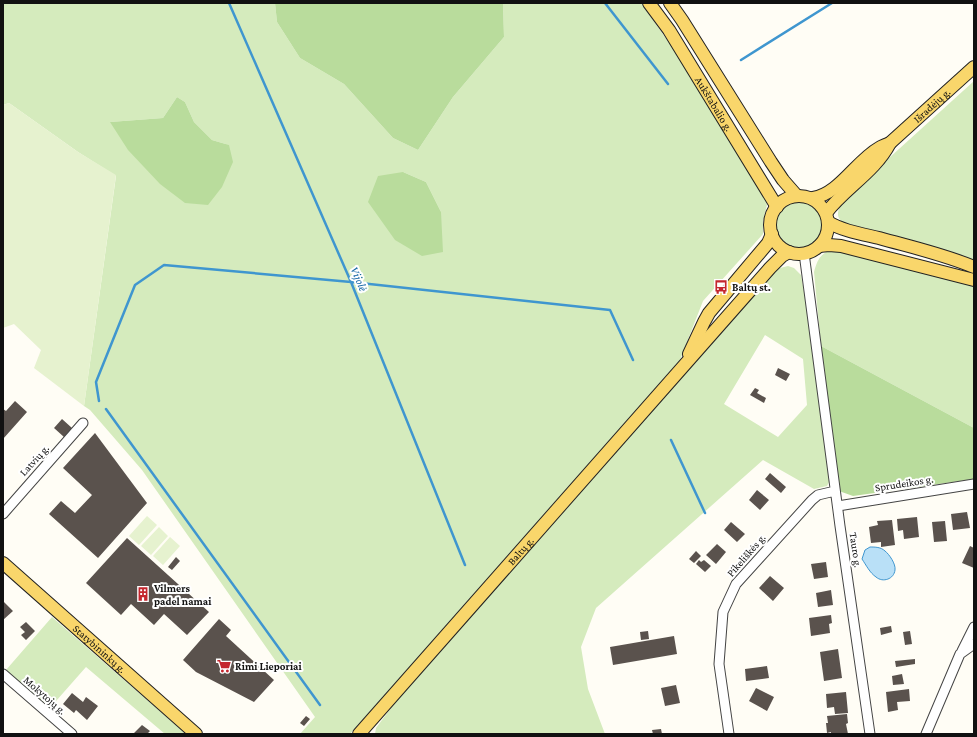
<svg xmlns="http://www.w3.org/2000/svg" width="977" height="737" font-family="'Crimson Pro',serif">
<style>
.green{fill:#d5ebbd;fill-rule:evenodd}
.forest{fill:#b9dc9c}
.pitch{fill:#e6f2cf}
.water{fill:#b9e0f7;stroke:#3f96cf}
.lines{fill:none;stroke-linecap:round;stroke-linejoin:round}
.stream{stroke:#3f96cf;stroke-width:2.5}
.building{fill:#5a524d}
.minor-casing{stroke:#444;stroke-width:11}
.major-casing{stroke:#222;stroke-width:14}
.minor{stroke:#fff;stroke-width:9}
.major{stroke:#f9d66b;stroke-width:12}
.labels{text-anchor:middle;dominant-baseline:central;stroke-width:4;stroke-linejoin:round;paint-order:stroke}
.street-label{font-size:11px;fill:#111;stroke:#fff}
.poi-label{font-size:11px;font-weight:bold;fill:#111;stroke:#fff;text-anchor:start}
.water-label{font-size:12px;font-style:italic;fill:#1768a6;stroke:#fff}
</style>
<rect width="100%" height="100%" fill="#fffdf5"/>
<path class="green" d="M 3,3 L 275,3 L 277,22 L 300,58 L 344,84 L 393,138 L 418,150 L 453,97 L 504,37 L 503,3 L 641,3 L 693,77 L 766,198 L 767,205 L 763,221 L 763,234 L 703,301 L 680,360 L 350,734 L 300,734 L 315,717 L 142,470 L 90,410 L 84,406 L 116,176 L 78,152 L 9,103 L 3,105 ZM 177,97 L 185,102 L 194,122 L 212,140 L 229,145 L 110,122 L 163,118 ZM 403,172 L 426,182 L 441,212 Z
M 974,81 L 974,264 L 928,245 L 848,224 C 832,219 838,208 846,197 Z
M776 225a23 23 0 1 1 46 0a23 23 0 1 1-46 0Z
M 833,249 L 974,284 L 974,428 L 821,346 L 814,272 C 817,261 820,253 833,249 Z
M 788,266 L 794,268 L 801,275 L 811,329 L 830,480 L 827,486 L 814,489 L 763,460 L 596,608 L 581,647 L 588,689 L 605,734 L 375,734 L 376,728 L 400,696 L 776,269 ZM 765,335 L 803,359 L 807,405 L 778,437 L 724,404 Z
M 52,617 L 186,734 L 165,734 L 86,667 L 49,709 L 6,670 Z"/>
<path class="forest" d="M 275,3 L 503,3 L 504,37 L 453,97 L 418,150 L 393,138 L 344,84 L 300,58 L 277,22 Z
M 177,97 L 185,102 L 194,122 L 212,140 L 229,145 L 233,162 L 222,187 L 208,205 L 185,203 L 160,184 L 128,150 L 110,122 L 163,118 Z
M 403,172 L 426,182 L 441,212 L 443,252 L 422,256 L 395,240 L 368,202 L 378,176 Z
M 821,346 L 974,428 L 974,479 L 853,496 L 839,491 Z"/>
<path class="pitch" d="M 9,103 L 78,152 L 116,175 L 84,406 L 34,368 L 41,350 L 14,324 L 3,328 L 3,105 Z
M 147,516 L 157,525 L 139,545 L 129,536 Z
M 159,527 L 168,536 L 151,555 L 141,546 Z
M 170,537 L 180,546 L 163,565 L 153,556 Z"/>
<path class="water" d="M 870,547 C 875,547 881,547 885,551 C 889,554 896,564 895,570 C 894,579 883,583 876,577 C 870,573 866,565 862,559 L 865,550 Z"/>
<g class="lines">
<path class="stream" d="M 229,3 L 351,282 L 465,565
M 605,3 L 668,84
M 741,60 L 832,3
M 99,401 L 96,382 L 135,285 L 164,265 L 351,282 L 610,310 L 633,360
M 106,409 L 320,705
M 671,440 L 705,513"/>
</g>
<path class="building" d="M 778,368 L 790,374 L 786,381 L 775,375 Z
M 755,388 L 759,390 L 757,393 L 766,398 L 764,403 L 750,395 Z
M 15,401 L 27,412 L 3,439 L 3,409 L 6,411 Z
M 62,419 L 72,428 L 64,437 L 54,428 Z
M 95,433 L 147,503 L 98,558 L 49,514 L 61,501 L 75,513 L 92,495 L 63,468 Z
M 770,473 L 786,487 L 781,493 L 765,479 Z
M 757,490 L 769,500 L 760,510 L 749,500 Z
M 967,512 L 970,528 L 953,530 L 951,514 Z
M 917,517 L 919,537 L 904,539 L 903,530 L 898,531 L 897,519 Z
M 892,520 L 895,545 L 881,547 L 881,542 L 871,543 L 869,527 L 878,525 L 877,521 Z
M 945,521 L 947,541 L 934,542 L 932,522 Z
M 731,522 L 745,534 L 737,542 L 724,530 Z
M 127,538 L 209,612 L 187,635 L 164,614 L 154,625 L 131,604 L 121,615 L 86,583 Z
M 717,544 L 726,552 L 716,564 L 706,555 Z
M 970,546 L 974,548 L 974,568 L 962,563 Z
M 696,551 L 701,556 L 694,563 L 689,559 Z
M 176,557 L 180,561 L 172,570 L 168,567 Z
M 699,560 L 701,562 L 704,560 L 711,566 L 705,572 L 696,564 Z
M 826,562 L 828,577 L 814,579 L 811,564 Z
M 770,576 L 784,588 L 773,601 L 759,588 Z
M 831,590 L 833,605 L 818,607 L 816,593 Z
M 3,601 L 13,611 L 3,620 Z
M 831,615 L 832,623 L 829,624 L 830,633 L 811,636 L 809,618 Z
M 219,619 L 231,630 L 226,636 L 274,680 L 254,702 L 196,672 L 183,660 Z
M 26,622 L 35,631 L 26,640 L 21,635 L 25,632 L 20,627 Z
M 891,626 L 892,632 L 881,635 L 880,628 Z
M 648,631 L 649,639 L 641,640 L 640,632 Z
M 910,631 L 912,644 L 905,645 L 903,632 Z
M 674,636 L 677,654 L 613,665 L 610,647 Z
M 838,649 L 842,678 L 824,681 L 820,652 Z
M 915,659 L 915,664 L 896,667 L 895,661 Z
M 767,666 L 769,678 L 746,681 L 745,669 Z
M 902,674 L 904,684 L 893,685 L 892,676 Z
M 676,685 L 680,703 L 665,706 L 661,688 Z
M 756,688 L 774,697 L 767,711 L 749,701 Z
M 909,689 L 910,701 L 897,702 L 898,710 L 888,712 L 886,692 Z
M 846,692 L 848,713 L 835,714 L 834,707 L 827,708 L 826,694 Z
M 72,693 L 83,702 L 86,697 L 98,706 L 87,720 L 76,710 L 74,713 L 63,704 Z
M 847,714 L 848,723 L 846,724 L 848,734 L 831,734 L 831,732 L 827,733 L 826,723 L 828,723 L 827,716 Z
M 306,716 L 310,719 L 304,726 L 300,723 Z
M 142,725 L 150,731 L 147,734 L 133,734 Z
M 661,729 L 662,734 L 653,734 L 652,730 Z"/>
<g class="lines">
<defs>
<path id="minor" d="M 804,253 L 840,526 L 870,734
M 838,506 L 974,484
M 3,514 L 83,423
M 962,651 L 974,627
M 3,674 L 72,734
M 729,734 L 719,664 L 723,612 L 736,584 L 812,500 L 818,495 L 835,491
M 926,734 L 960,654 L 974,644"/>
<g id="major">
<path id="s1" d="M 649,3 L 669,30 L 777,207"/>
<path d="M 670,3 L 682,20 L 771,162 L 783,180 L 797,196"/>
<circle cx="799" cy="225" r="29"/>
<path id="s2" d="M 813,198 C 839,194 856,161 879,148 C 882,146 886,145 890,143 L 974,67"/>
<path d="M 826,213 C 845,188 875,172 890,143"/>
<path d="M 828,222 C 843,231 862,234 879,238 C 911,247 943,254 974,267"/>
<path d="M 819,246 L 829,245 L 841,246 L 974,280"/>
<path d="M 689,354 L 704,322 L 709,313 L 768,243 L 772,234"/>
<path id="s3" d="M 3,563 L 196,734"/>
<path id="s4" d="M 359,734 L 770,268 L 782,256 L 789,252"/>
</g>
</defs>
<use href="#minor" class="minor-casing"/>
<use href="#major" class="major-casing"/>
<use href="#minor" class="minor"/>
<use href="#major" class="major"/>
</g>
<defs>
<symbol id="bus-bare" viewBox="-9 -9 18 18"><path d="M-5-6H5V4H4V6H2V4H-2V6H-4V4H-5ZM-3.5-4V0h7V-4ZM-3.5 1.2v1.5H-2V1.2ZM2 1.2v1.5H3.5V1.2Z" fill="#c4262e" stroke="#fff" stroke-width="2.5" paint-order="stroke"/></symbol>
<symbol id="building-bare" viewBox="-9 -9 18 18"><path d="M-4-6H4V6H1V3H-1V6H-4ZM-2.5-4.3h1.7v1.8h-1.7ZM.8-4.3h1.7v1.8H.8ZM-2.5-1h1.7V.8h-1.7ZM.8-1h1.7V.8H.8Z" fill="#c4262e" stroke="#fff" stroke-width="2.5" paint-order="stroke"/></symbol>
<symbol id="supermarket-bare" viewBox="-9 -9 18 18"><path d="M-6-5.5h2.5l.6 2H6L4.5 2H-2.5L-4.4-4H-6ZM-1.5 3.2a1.3 1.3 0 1 0 .1 0ZM3 3.2a1.3 1.3 0 1 0 .1 0Z" fill="#c4262e" stroke="#fff" stroke-width="2.5" paint-order="stroke"/></symbol>
</defs>
<g fill-rule="evenodd">
<use href="#bus-bare" x="711" y="277" width="20" height="20"/>
<use href="#building-bare" x="133" y="584" width="20" height="20"/>
<use href="#supermarket-bare" x="214" y="656" width="20" height="20"/>
</g>
<g class="labels">
<g class="street-label">
<text stroke="none"><textPath href="#s1" startOffset="120">Aukštabalio g.</textPath></text>
<text stroke="none"><textPath href="#s2" startOffset="152">Išradėjų g.</textPath></text>
<text transform="translate(34 460) rotate(-48)">Latvių g.</text>
<text transform="translate(904 483) rotate(-9)">Sprudeikos g.</text>
<text transform="translate(856 550) rotate(82)">Tauro g.</text>
<text stroke="none"><textPath href="#s4" startOffset="244">Baltų g.</textPath></text>
<text transform="translate(746 555) rotate(-49)">Pikeliškės g.</text>
<text stroke="none"><textPath href="#s3" startOffset="129">Statybininkų g.</textPath></text>
<text transform="translate(45 695) rotate(41)">Mokytojų g.</text>
</g>
<g class="poi-label">
<text x="732" y="287">Baltų st.</text>
<text x="154" y="588">Vilmers<tspan x="154" dy="13">padel namai</tspan></text>
<text x="235" y="666">Rimi Lieporiai</text>
</g>
<g class="water-label">
<text transform="translate(359 279) rotate(67)">Vijolė</text>
</g>
</g>
<rect width="977" height="737" fill="none" stroke="#111111" stroke-width="8"/>
</svg>
